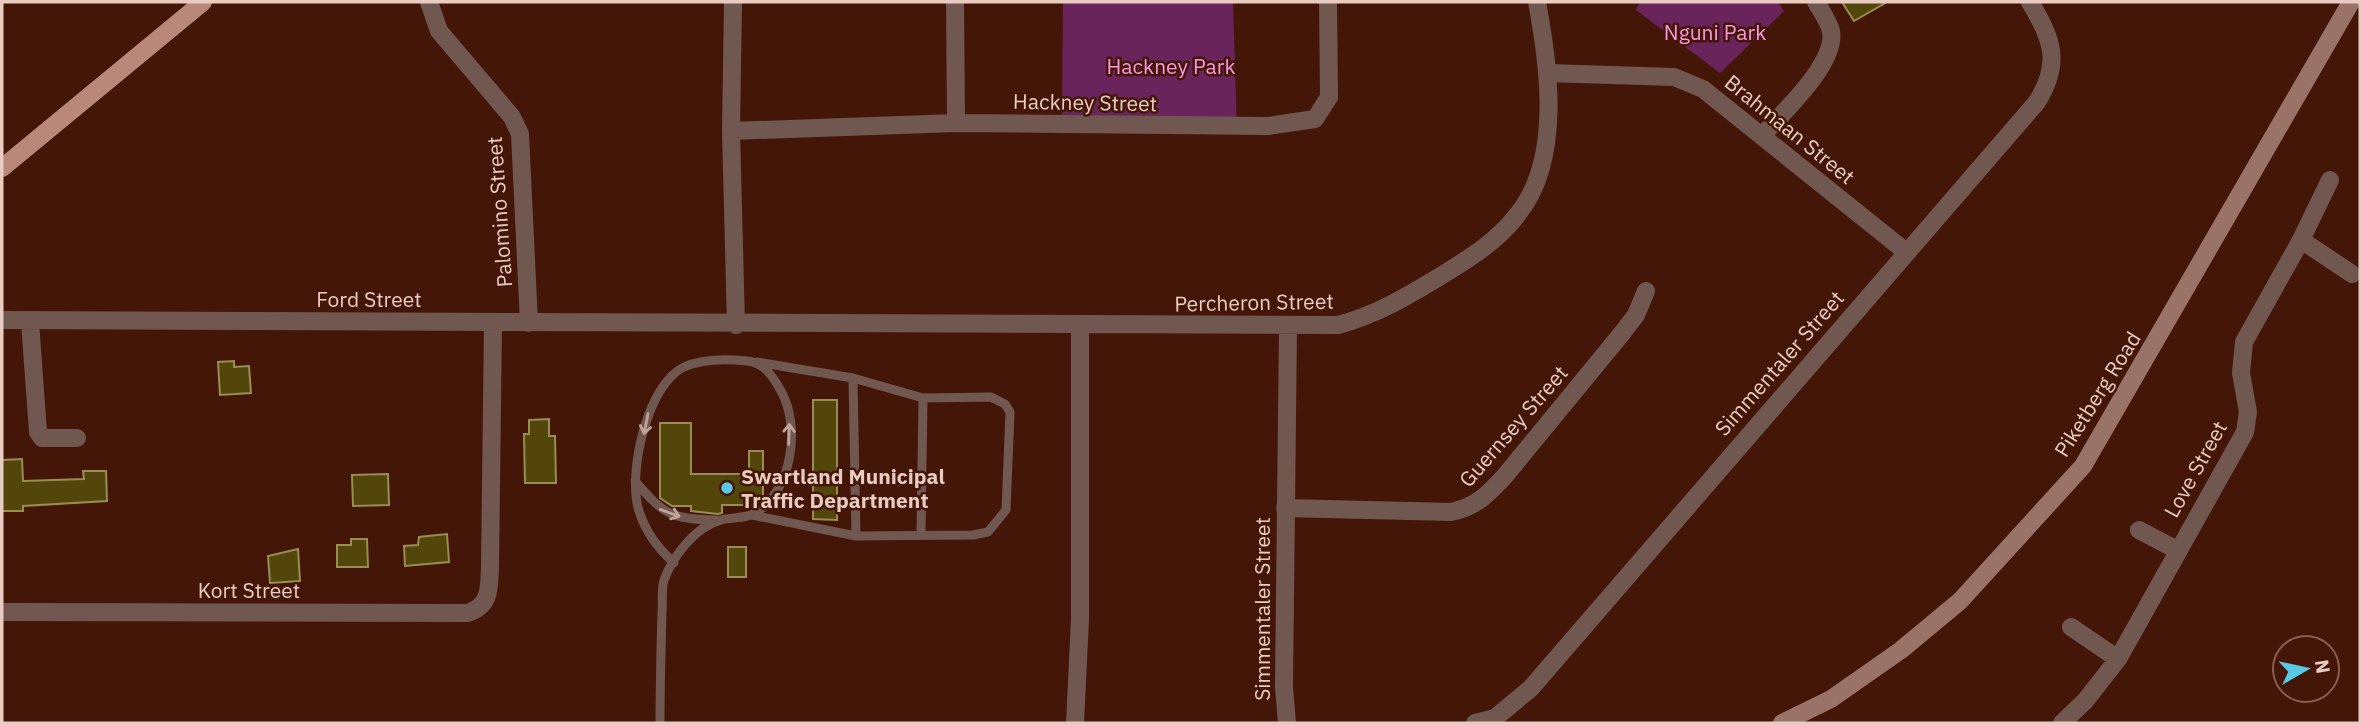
<svg xmlns="http://www.w3.org/2000/svg" width="2362" height="725" font-family="'IBM Plex Sans',sans-serif">
<style>
.green{fill:#69245b}
.building{fill:#52460b;stroke:#998c55;stroke-width:2}
.lines{fill:none;stroke-linecap:round;stroke-linejoin:round}
.lane{stroke:#705851;stroke-width:9}
.street{stroke:#705851;stroke-width:18}
.secondary{stroke:#997368;stroke-width:18}
.primary{stroke:#b98879;stroke-width:18}
.oneway{stroke:#bfa39a}
.poi-dot{fill:#58c8e4;stroke:#441608;stroke-width:2.5}
.labels{text-anchor:middle;dominant-baseline:central;stroke-width:5;stroke-linejoin:round;paint-order:stroke}
.park-label{font-size:21px;fill:#fc96e3;stroke:#441608}
.street-label{font-size:21px;fill:#eacbc2;stroke:#441608}
.poi-label{font-size:21px;font-weight:bold;fill:#eacbc2;stroke:#441608;text-anchor:start}
</style>
<rect width="100%" height="100%" fill="#441608"/>
<path class="green" d="M 1063,2 L 1233,2 L 1237,132 L 1062,128 Z
M 1640,2 L 1778,2 L 1784,11 L 1720,73 L 1636,10 Z"/>
<path class="building" d="M 1842,2 L 1887,2 L 1854,21 Z
M 234,361 L 234,367 L 249,366 L 251,393 L 220,395 L 218,362 Z
M 813,400 L 837,400 L 837,520 L 813,519 Z
M 549,419 L 549,436 L 555,436 L 556,483 L 525,483 L 524,434 L 529,434 L 529,420 Z
M 660,423 L 691,423 L 691,474 L 749,474 L 749,451 L 763,451 L 763,497 L 753,505 L 722,505 L 722,513 L 718,514 L 691,511 L 691,506 L 672,506 L 660,498 Z
M 22,459 L 23,481 L 84,479 L 83,471 L 106,471 L 107,501 L 23,506 L 23,511 L 2,511 L 2,460 Z
M 388,474 L 389,505 L 353,506 L 352,475 Z
M 447,534 L 449,562 L 405,566 L 404,546 L 418,545 L 419,537 Z
M 351,539 L 367,539 L 368,567 L 337,567 L 337,545 L 351,545 Z
M 728,547 L 746,547 L 746,577 L 728,577 Z
M 298,549 L 300,581 L 270,583 L 268,556 Z"/>
<g class="lines">
<path class="lane" d="M 853,378 L 856,536
M 635,481 C 664,515 671,519 716,520
M 752,515 L 856,536 L 973,535 L 988,532 L 1006,510 L 1010,412 L 1005,404 L 991,397 L 923,398 L 853,378 L 757,362
M 921,534 L 923,398
M 660,723 C 660,686 661,649 662,612 C 663,602 661,589 664,580 C 673,556 696,526 721,520 C 732,517 747,519 757,512 C 792,489 801,427 781,391 C 774,378 764,362 747,361 C 728,359 702,359 684,367 C 647,384 627,475 639,511 C 646,533 658,548 674,563"/>
<path class="street" d="M 429,2 L 439,31 L 512,117 L 520,134 L 529,323
M 733,2 L 731,131 L 736,325
M 955,2 L 956,123
M 1548,73 L 1674,77 L 1703,89 L 1905,251
M 731,131 L 956,123 L 1268,126 L 1315,119 L 1329,97 L 1328,2
M 1763,135 C 1783,112 1837,63 1831,31 C 1829,22 1821,11 1816,2
M 2301,240 L 2352,274
M 2,320 L 1338,325 C 1376,315 1406,297 1439,277 C 1468,259 1497,242 1518,214 C 1562,159 1549,66 1537,2
M 30,322 L 38,432 L 42,438 L 77,438
M 1285,508 L 1451,512 C 1476,507 1487,495 1504,477 L 1623,332 L 1636,315 L 1646,291
M 2139,530 L 2177,550
M 2,612 L 467,613 C 491,606 489,588 490,566 L 493,323
M 2071,627 L 2118,659
M 1075,723 L 1080,619 L 1080,325
M 1287,723 L 1284,687 L 1288,327
M 1475,723 L 1495,718 L 1531,688 L 2037,102 C 2061,63 2053,40 2030,2
M 2062,723 L 2085,701 L 2118,659 L 2245,432 L 2248,412 L 2241,373 L 2244,342 L 2301,240 L 2330,180"/>
<path class="secondary" d="M 1782,723 L 1831,699 L 1901,650 L 1960,601 L 2083,466 L 2351,2"/>
<path class="primary" d="M 2,168 L 203,2"/>
</g>
<defs><path id="oneway-shaft" d="M-6 0H5M1.5-3L5.5 0L1.5 3" fill="none" stroke-width="1.6" stroke-linecap="round" stroke-linejoin="round" transform="scale(1.75)"/></defs>
<g class="oneway">
<use href="#oneway-shaft" transform="translate(646 424) rotate(101)"/>
<use href="#oneway-shaft" transform="translate(789 434) rotate(-88)"/>
<use href="#oneway-shaft" transform="translate(670 513) rotate(20)"/>
</g>
<circle class="poi-dot" cx="727" cy="488" r="7"/>
<g class="labels">
<g class="park-label">
<text x="1715" y="32">Nguni Park</text>
<text x="1171" y="66">Hackney Park</text>
</g>
<g class="street-label">
<text transform="translate(1085 102) rotate(1)">Hackney Street</text>
<text transform="translate(1790 129) rotate(39)">Brahmaan Street</text>
<text transform="translate(499 212) rotate(-94)">Palomino Street</text>
<text x="369" y="299">Ford Street</text>
<text transform="translate(1254 302) rotate(-1)">Percheron Street</text>
<text transform="translate(1779 363) rotate(-49)">Simmentaler Street</text>
<text transform="translate(2097 394) rotate(-58)">Piketberg Road</text>
<text transform="translate(1513 426) rotate(-49)">Guernsey Street</text>
<text transform="translate(2195 469) rotate(-61)">Love Street</text>
<text x="249" y="590">Kort Street</text>
<text transform="translate(1262 609) rotate(-90)">Simmentaler Street</text>
</g>
<g class="poi-label">
<text x="741" y="476">Swartland Municipal<tspan x="741" dy="24">Traffic Department</tspan></text>
</g>
</g>
<rect width="2362" height="725" fill="none" stroke="#eacbc2" stroke-width="7"/>
<g transform="translate(2306 669) rotate(81)"><circle r="33" fill="#441608" stroke="#865e52" stroke-width="2"/>
<path d="M0-5L12 26L0 18L-12 26Z" fill="#58c8e4"/>
<text y="-10" font-size="19" font-weight="bold" text-anchor="middle" fill="#eacbc2">N</text>
</g>
</svg>
